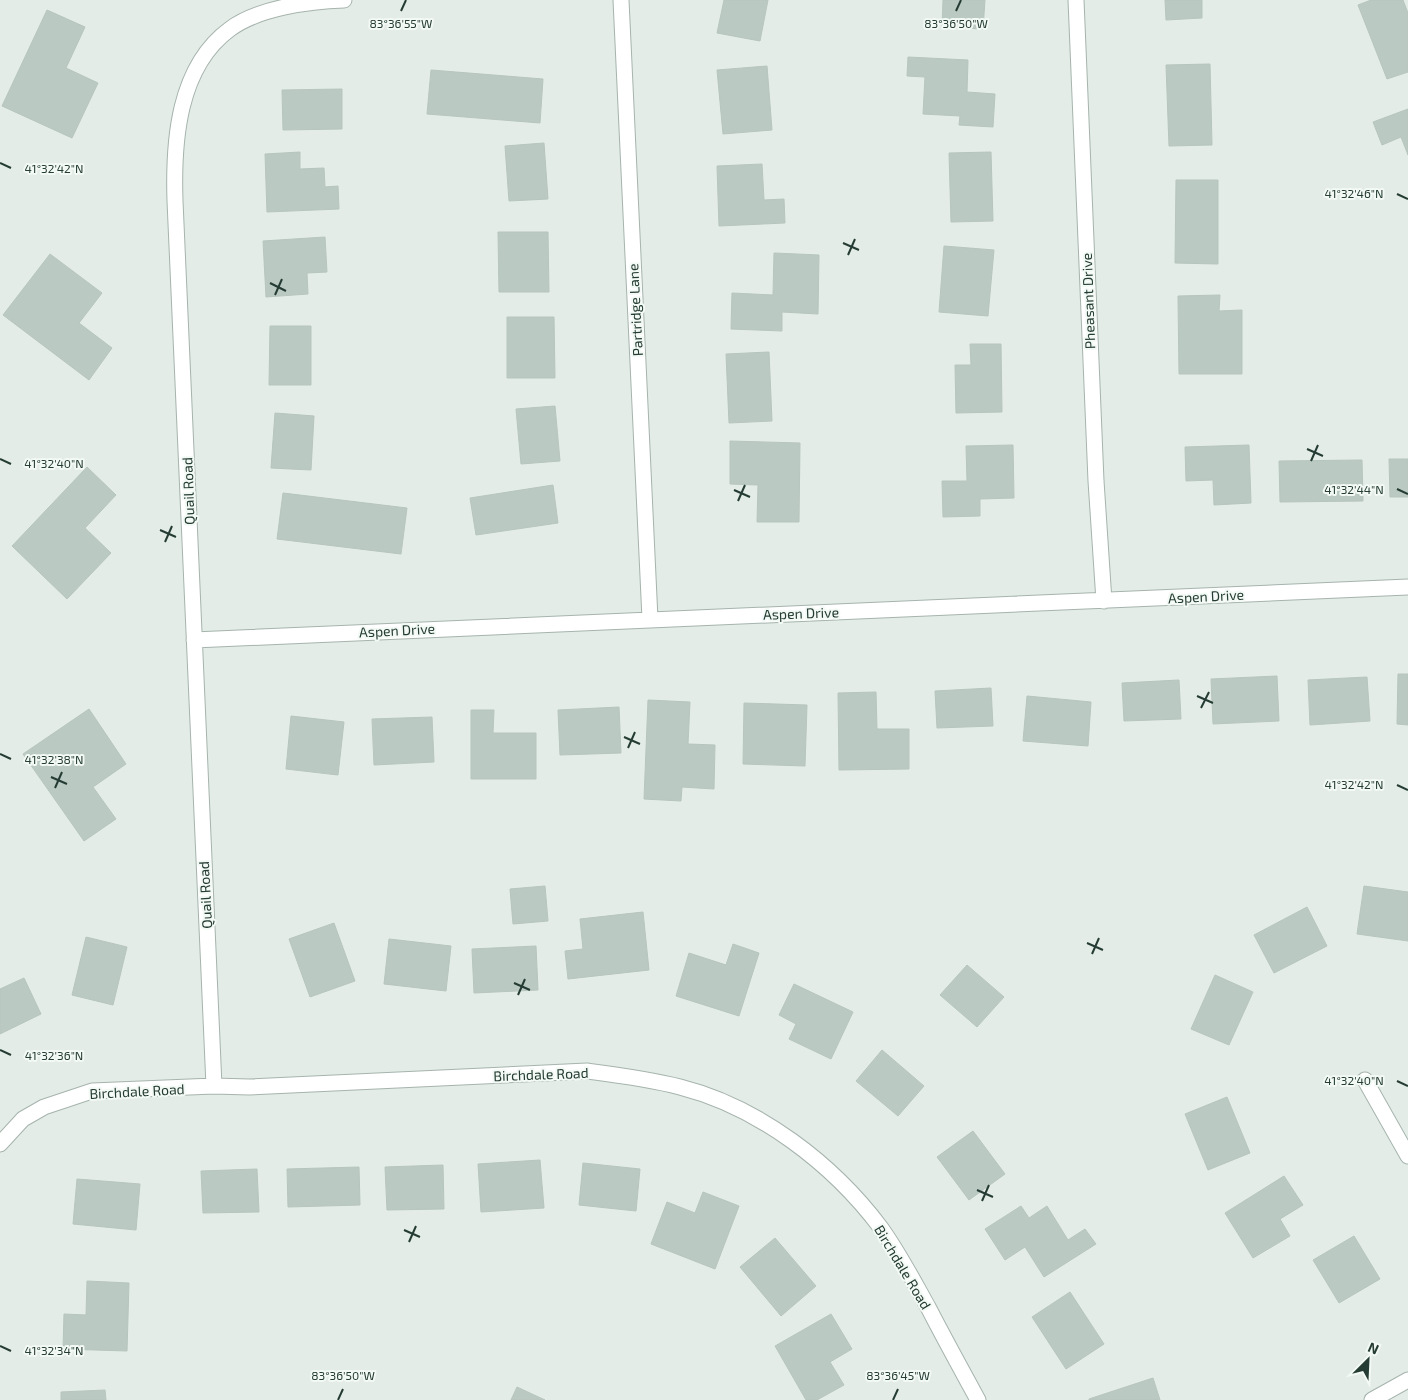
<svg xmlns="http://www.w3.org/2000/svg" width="1408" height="1400" font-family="'Exo 2',sans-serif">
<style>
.building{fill:#bbc9c3;stroke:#b6c5bd}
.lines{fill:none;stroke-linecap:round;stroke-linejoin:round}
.minor-casing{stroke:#a6b4ad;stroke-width:17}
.minor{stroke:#fff;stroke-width:15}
.ticks{fill:none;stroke:#243c33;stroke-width:2}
.labels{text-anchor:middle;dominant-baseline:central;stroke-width:4;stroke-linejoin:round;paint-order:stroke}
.street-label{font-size:14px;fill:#243c33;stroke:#f3f9f5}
.ticks-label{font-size:12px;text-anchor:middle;fill:#243c33;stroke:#f3f9f5;stroke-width:4;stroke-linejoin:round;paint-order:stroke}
</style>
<rect width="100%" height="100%" fill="#e3ece7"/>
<path class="building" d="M 724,0 L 768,0 L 760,41 L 717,33 Z
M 943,0 L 985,0 L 983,29 L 942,27 Z
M 1165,0 L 1202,0 L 1202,18 L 1166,20 Z
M 1371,0 L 1403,0 L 1408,13 L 1408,72 L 1387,79 L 1358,5 Z
M 47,10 L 85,27 L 66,68 L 98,83 L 72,138 L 2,106 Z
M 908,57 L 968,60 L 967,92 L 995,94 L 993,127 L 959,125 L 960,116 L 923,114 L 925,77 L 907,76 Z
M 1210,64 L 1212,145 L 1169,146 L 1166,65 Z
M 767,66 L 772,130 L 723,134 L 717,70 Z
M 431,70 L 543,79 L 540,123 L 427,114 Z
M 342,89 L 342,129 L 283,130 L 282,90 Z
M 1408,109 L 1408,155 L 1401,137 L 1382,145 L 1373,122 Z
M 544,143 L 548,199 L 509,201 L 505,146 Z
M 300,152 L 300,169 L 324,168 L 325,187 L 338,186 L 339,209 L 267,212 L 265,154 Z
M 991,152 L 993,221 L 951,222 L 949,153 Z
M 762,164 L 764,200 L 784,199 L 785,223 L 719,226 L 717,166 Z
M 1176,180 L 1218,180 L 1218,264 L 1175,263 Z
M 498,232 L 548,232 L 549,292 L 499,292 Z
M 325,237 L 327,272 L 307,273 L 308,294 L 266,297 L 263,241 Z
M 944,246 L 994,250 L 988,316 L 939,312 Z
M 774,253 L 819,255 L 818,314 L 782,312 L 782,331 L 731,329 L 732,293 L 773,295 Z
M 50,254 L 102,293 L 79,323 L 112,348 L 89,380 L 3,315 Z
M 1220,295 L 1219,311 L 1242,310 L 1242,374 L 1179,374 L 1178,296 Z
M 507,317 L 554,317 L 555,378 L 507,378 Z
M 270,326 L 311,326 L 311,385 L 269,385 Z
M 970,344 L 1001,344 L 1002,412 L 956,413 L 955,365 L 971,365 Z
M 769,352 L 772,421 L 729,423 L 726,354 Z
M 555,406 L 560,461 L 521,464 L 516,409 Z
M 275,413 L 314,416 L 311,470 L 271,468 Z
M 730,441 L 800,443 L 799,522 L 757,522 L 758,485 L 730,484 Z
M 1013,445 L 1014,498 L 980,499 L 980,516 L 943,517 L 942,481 L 967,481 L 966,446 Z
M 1249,445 L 1251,503 L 1214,505 L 1213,480 L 1186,481 L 1185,447 Z
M 1389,459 L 1408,459 L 1408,497 L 1390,497 Z
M 1362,460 L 1363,501 L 1280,502 L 1279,461 Z
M 87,467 L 116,495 L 85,528 L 111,553 L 67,599 L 12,546 Z
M 553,485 L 558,523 L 476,535 L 470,498 Z
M 283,493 L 407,508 L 401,554 L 277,539 Z
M 1398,674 L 1408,674 L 1408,725 L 1397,724 Z
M 1277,676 L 1279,721 L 1213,724 L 1211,679 Z
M 1367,677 L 1370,721 L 1310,725 L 1308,680 Z
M 1179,680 L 1181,719 L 1124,721 L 1122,683 Z
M 991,688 L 993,726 L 937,728 L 935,691 Z
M 876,692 L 877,729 L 909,729 L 909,769 L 839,770 L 838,693 Z
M 1027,696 L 1091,702 L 1088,746 L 1023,741 Z
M 648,700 L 690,702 L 688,744 L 715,745 L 714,789 L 682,787 L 681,801 L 644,799 Z
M 744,703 L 807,705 L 805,766 L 743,764 Z
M 619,707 L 621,753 L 560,755 L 558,710 Z
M 89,709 L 126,764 L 93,787 L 116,819 L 84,841 L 23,754 Z
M 471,710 L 494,710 L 493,733 L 536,733 L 536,779 L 471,779 Z
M 291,716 L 344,722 L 338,775 L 286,769 Z
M 432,717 L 434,762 L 374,765 L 372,719 Z
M 545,886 L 548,921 L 513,924 L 510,889 Z
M 1364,886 L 1408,892 L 1408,941 L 1357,934 Z
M 1307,907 L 1327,946 L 1274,973 L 1254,935 Z
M 643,912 L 649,970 L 568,979 L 565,951 L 583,949 L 580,919 Z
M 334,923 L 355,981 L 310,997 L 289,939 Z
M 86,937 L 127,947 L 113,1005 L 72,995 Z
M 389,939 L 451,946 L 446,991 L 384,984 Z
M 733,944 L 759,953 L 739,1016 L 676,996 L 689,953 L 726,965 Z
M 536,946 L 538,990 L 474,993 L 472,949 Z
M 967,965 L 1004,997 L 977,1027 L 940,995 Z
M 1215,975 L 1253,992 L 1229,1045 L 1191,1029 Z
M 24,978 L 41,1014 L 0,1034 L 0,989 Z
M 794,984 L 853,1012 L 831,1059 L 789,1039 L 796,1024 L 779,1015 Z
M 882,1050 L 924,1086 L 898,1116 L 856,1081 Z
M 1227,1097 L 1250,1153 L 1208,1170 L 1185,1114 Z
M 973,1131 L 1005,1174 L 969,1200 L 937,1157 Z
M 540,1160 L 544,1208 L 481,1212 L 478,1164 Z
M 583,1163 L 640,1169 L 636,1211 L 579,1205 Z
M 443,1165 L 444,1209 L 387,1210 L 385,1167 Z
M 359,1167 L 360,1205 L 288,1207 L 287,1169 Z
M 257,1169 L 259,1212 L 203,1213 L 201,1171 Z
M 1284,1176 L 1303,1205 L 1280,1219 L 1290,1236 L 1253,1258 L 1225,1213 Z
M 77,1179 L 140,1184 L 136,1230 L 73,1224 Z
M 703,1192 L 739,1206 L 715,1269 L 651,1244 L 667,1202 L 695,1213 Z
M 1021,1206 L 1029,1218 L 1047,1206 L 1068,1240 L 1085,1229 L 1096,1244 L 1044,1277 L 1025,1247 L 1005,1260 L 985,1229 Z
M 1354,1236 L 1380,1279 L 1339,1303 L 1313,1260 Z
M 775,1238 L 816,1286 L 781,1316 L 740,1267 Z
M 87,1281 L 129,1283 L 127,1351 L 63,1349 L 64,1314 L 86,1315 Z
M 1070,1292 L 1104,1344 L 1066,1369 L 1032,1317 Z
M 831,1314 L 852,1349 L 830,1362 L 844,1385 L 817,1400 L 806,1400 L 775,1346 Z
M 1153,1378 L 1160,1400 L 1089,1400 L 1089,1399 Z
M 517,1387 L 545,1400 L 511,1400 Z
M 105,1390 L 106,1400 L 61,1400 L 61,1392 Z"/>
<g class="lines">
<defs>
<path id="minor" d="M 621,0 L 650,619
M 1076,0 L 1096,481 L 1104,601
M 194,640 L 1408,587
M 1365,1080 L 1408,1156
M 214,1086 L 175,201 C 173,141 178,67 230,29 C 258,8 310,1 344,0
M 0,1144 L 23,1119 L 44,1107 L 92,1091 L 214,1086 L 249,1087 L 587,1071 C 618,1075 650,1079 680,1087 C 759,1107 833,1164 881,1228 C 899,1253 913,1280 928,1307 C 944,1338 961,1369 978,1400
M 1372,1400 L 1408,1380"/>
</defs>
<use href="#minor" class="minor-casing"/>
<use href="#minor" class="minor"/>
</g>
<path class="ticks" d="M 401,11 L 406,0M 956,11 L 961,0M 0,163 L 11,168M 1397,194 L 1408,199M 843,243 L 859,250M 848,255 L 855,239M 270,283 L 286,291M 275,295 L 282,279M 1307,449 L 1323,456M 0,459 L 11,464M 1311,461 L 1318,445M 1397,489 L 1408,494M 734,490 L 750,497M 738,501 L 745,485M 160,530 L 176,537M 165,542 L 172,526M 1197,696 L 1213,703M 1201,708 L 1209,692M 624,737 L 640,744M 628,748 L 635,732M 0,754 L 11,759M 51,777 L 67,784M 1397,785 L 1408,790M 55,788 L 62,772M 1087,943 L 1103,950M 1092,954 L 1099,938M 514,983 L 530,990M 518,995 L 525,979M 0,1050 L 11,1055M 1397,1081 L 1408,1086M 977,1190 L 993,1197M 982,1201 L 989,1185M 404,1230 L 420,1237M 409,1242 L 416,1226M 0,1346 L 11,1351M 338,1400 L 343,1389M 893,1400 L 898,1389"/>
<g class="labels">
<g class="street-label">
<text transform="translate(1088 301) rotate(-92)">Pheasant Drive</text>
<text transform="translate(635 310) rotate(-93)">Partridge Lane</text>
<text transform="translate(188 491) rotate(-92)">Quail Road</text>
<text transform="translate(1206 596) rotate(-3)">Aspen Drive</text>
<text transform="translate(801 613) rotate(-2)">Aspen Drive</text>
<text transform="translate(397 630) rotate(-3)">Aspen Drive</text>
<text transform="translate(205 895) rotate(-93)">Quail Road</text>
<text transform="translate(541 1074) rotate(-2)">Birchdale Road</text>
<text transform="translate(137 1091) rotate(-3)">Birchdale Road</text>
<text transform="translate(903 1267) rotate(59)">Birchdale Road</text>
</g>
</g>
<g class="ticks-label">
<text x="401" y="28">83°36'55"W</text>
<text x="956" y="28">83°36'50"W</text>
<text x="54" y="173">41°32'42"N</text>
<text x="1354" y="198">41°32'46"N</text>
<text x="54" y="468">41°32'40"N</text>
<text x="1354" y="494">41°32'44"N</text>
<text x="54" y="764">41°32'38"N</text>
<text x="1354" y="789">41°32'42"N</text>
<text x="54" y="1060">41°32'36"N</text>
<text x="1354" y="1085">41°32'40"N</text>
<text x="54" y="1355">41°32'34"N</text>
<text x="343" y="1380">83°36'50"W</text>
<text x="898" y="1380">83°36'45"W</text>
</g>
<g transform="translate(1368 1360) rotate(24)" stroke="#f3f9f5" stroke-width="4" paint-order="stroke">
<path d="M0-4L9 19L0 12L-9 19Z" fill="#243c33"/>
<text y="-8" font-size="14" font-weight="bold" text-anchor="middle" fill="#243c33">N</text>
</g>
</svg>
